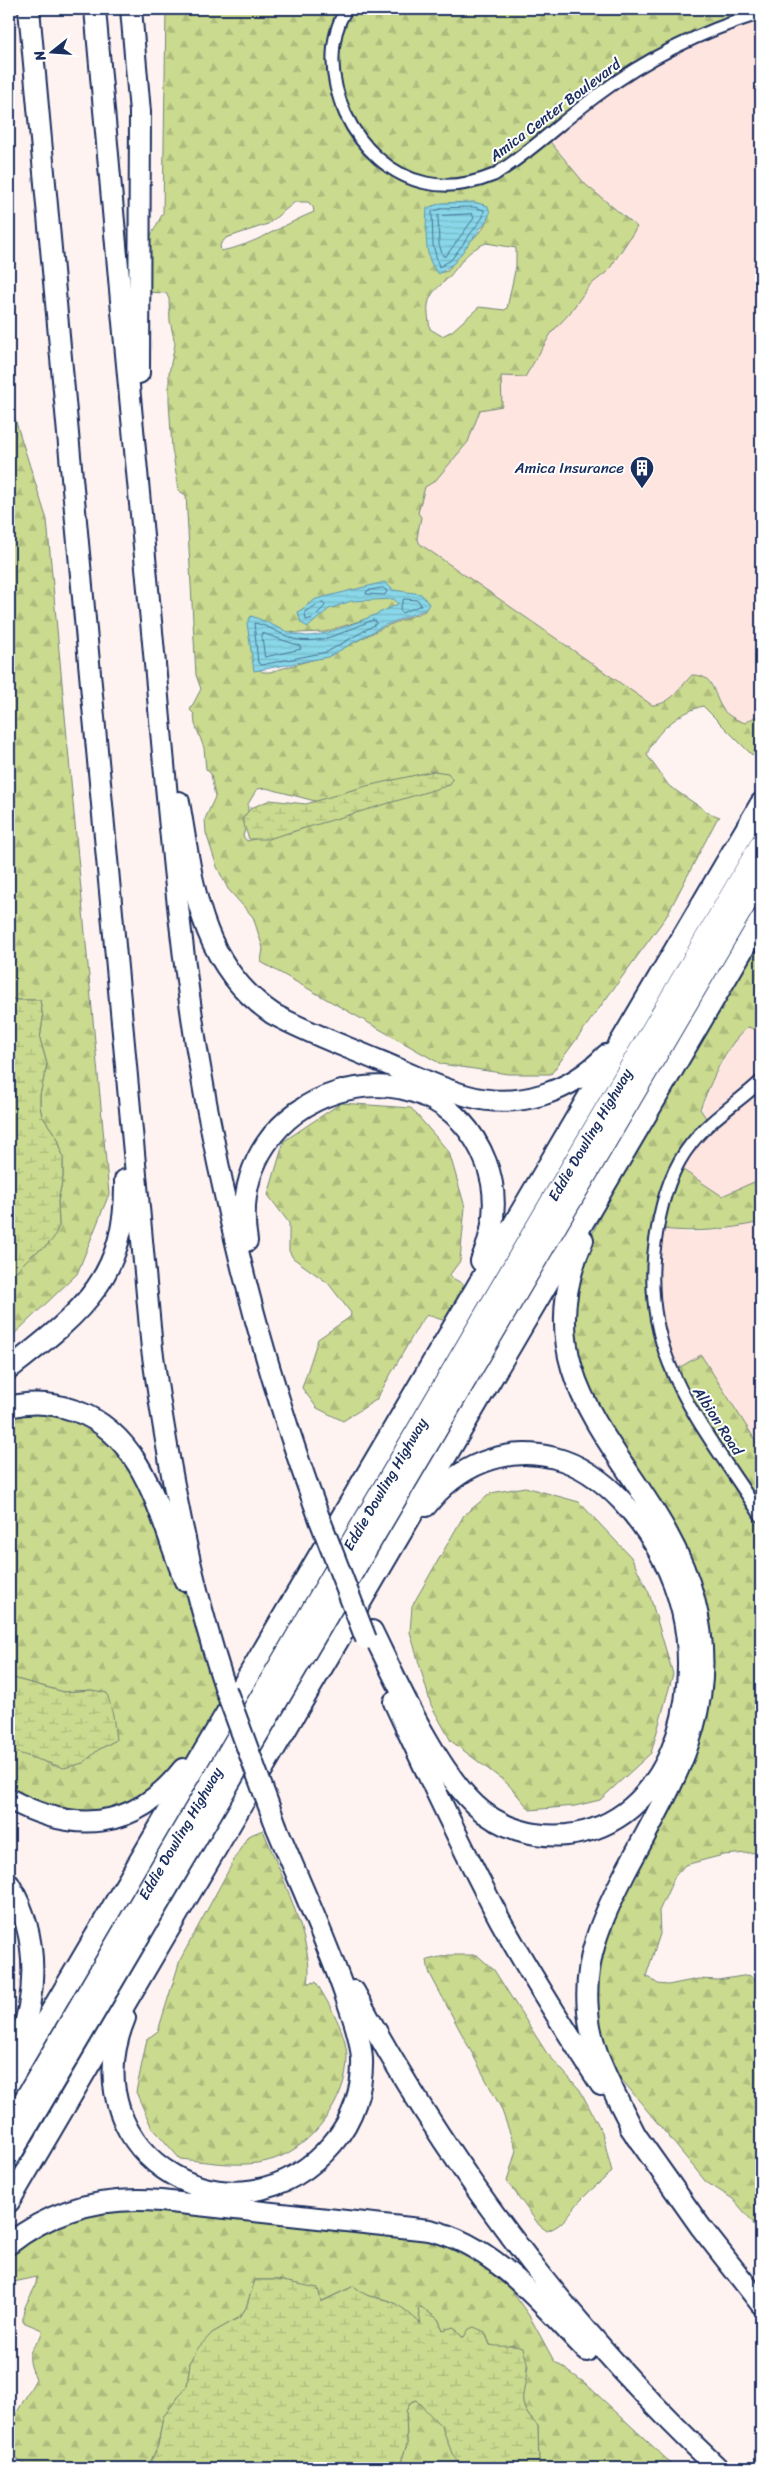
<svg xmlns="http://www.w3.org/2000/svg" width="770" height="2477" font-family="Sriracha,sans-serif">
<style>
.built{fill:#ffe5e0}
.forest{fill:url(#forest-firs);stroke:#728476;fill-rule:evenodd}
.wetland{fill:url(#wetland-marsh);stroke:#728476}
.water{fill:url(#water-rules);stroke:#5d94b1}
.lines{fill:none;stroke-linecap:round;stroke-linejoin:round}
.shore{stroke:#477295;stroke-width:1}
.minor-casing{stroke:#1b2f5e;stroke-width:15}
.motorway-casing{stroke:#1b2f5e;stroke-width:24}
.minor{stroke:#fff;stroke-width:11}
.motorway{stroke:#fff;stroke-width:20}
.motorway-bridge-casing{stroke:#1b2f5e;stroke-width:24;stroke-linecap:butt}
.motorway-bridge{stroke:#fff;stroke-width:20}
.labels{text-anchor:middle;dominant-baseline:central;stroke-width:4;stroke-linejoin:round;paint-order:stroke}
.street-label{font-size:15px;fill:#1b2f5e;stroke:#fff}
.poi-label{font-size:15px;fill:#1b2f5e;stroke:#fff;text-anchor:end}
</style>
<defs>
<pattern id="forest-firs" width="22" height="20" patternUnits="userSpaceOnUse" patternTransform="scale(1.25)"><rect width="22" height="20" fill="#cada8e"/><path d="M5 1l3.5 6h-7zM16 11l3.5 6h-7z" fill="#adbb7d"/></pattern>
<pattern id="wetland-marsh" width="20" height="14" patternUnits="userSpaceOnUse" patternTransform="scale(1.25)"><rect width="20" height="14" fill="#cada8e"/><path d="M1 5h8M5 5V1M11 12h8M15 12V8" fill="none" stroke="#adbb7d"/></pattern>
<pattern id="water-rules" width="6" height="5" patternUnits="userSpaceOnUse" patternTransform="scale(1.25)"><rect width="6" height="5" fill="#89d7e8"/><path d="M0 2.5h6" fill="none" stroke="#76b9c9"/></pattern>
</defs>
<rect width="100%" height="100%" fill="#fff3f1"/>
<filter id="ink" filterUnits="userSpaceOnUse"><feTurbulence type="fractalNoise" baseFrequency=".02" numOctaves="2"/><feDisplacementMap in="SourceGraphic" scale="10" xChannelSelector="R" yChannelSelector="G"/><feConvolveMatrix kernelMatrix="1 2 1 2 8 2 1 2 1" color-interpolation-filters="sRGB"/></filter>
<g filter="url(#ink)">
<path class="built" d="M 726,9 L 761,9 L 761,716 L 756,716 L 745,723 L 731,717 L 722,709 L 712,682 L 696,675 L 692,675 L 672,698 L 659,705 L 652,705 L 420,544 L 417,538 L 421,527 L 418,513 L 425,487 L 435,481 L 468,442 L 480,410 L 502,406 L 501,376 L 525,377 L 552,332 L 569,314 L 589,286 L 608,270 L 633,222 L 585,184 L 547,137 L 599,94 L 730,23 Z
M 748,1027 L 761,1032 L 761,1179 L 722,1197 L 680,1168 L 713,1079 L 738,1035 Z
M 761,1222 L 761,1449 L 701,1355 L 674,1370 L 662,1333 L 656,1268 L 661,1229 L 692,1233 L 725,1230 Z"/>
<path class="forest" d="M 166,9 L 726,9 L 730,23 L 660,57 L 547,138 L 585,184 L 637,227 L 608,271 L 589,286 L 569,314 L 552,332 L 525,377 L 501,376 L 502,406 L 480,410 L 468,442 L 435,481 L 425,487 L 418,513 L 421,517 L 417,538 L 420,544 L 652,705 C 671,705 680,687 692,675 C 715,675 712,692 722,708 C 727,716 737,720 745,723 L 756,716 L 761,716 L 761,740 L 752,755 L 703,706 C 680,712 654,732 647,755 L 669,786 L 709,813 L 720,817 L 717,819 L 666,917 L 551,1074 L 508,1074 L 441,1064 L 261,962 L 263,948 L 253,917 L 228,889 L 217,867 L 206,833 L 205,819 L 215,797 L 211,774 L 206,769 L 204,748 L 195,724 L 194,714 L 190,710 L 201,689 L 196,675 L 186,495 L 179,491 L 172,449 L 169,401 L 169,373 L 175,344 L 170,321 L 169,299 L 166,293 L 144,292 L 143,250 L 163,213 ZM 295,202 L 308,202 L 313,207 L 314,212 C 282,225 255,245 221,251 L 220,245 L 226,238 L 268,224 ZM 450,203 L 484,208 L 487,220 L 482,230 L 459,252 L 448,271 L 438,273 L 432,206 ZM 486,243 L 516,248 L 516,266 L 507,308 L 505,310 L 479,307 L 452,331 L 442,336 L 430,329 C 429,321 427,312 428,305 C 430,291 441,286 449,277 C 463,261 465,252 486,243 ZM 425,605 L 425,611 L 384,627 L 332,654 L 270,672 L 263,672 L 255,667 L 254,627 L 297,633 L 325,632 L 403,607 ZM 266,788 L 326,804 L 317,822 L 290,833 L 274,834 L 247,841 L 243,836 L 248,820 L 248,804 L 257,789 Z
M 9,400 L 47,520 L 109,1194 L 77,1274 L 9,1339 L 9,1278 L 32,1255 L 46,1246 L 59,1226 L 58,1201 L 63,1177 L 63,1157 L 58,1139 L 42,1116 L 40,1107 L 40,1095 L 47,1064 L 40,1039 L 43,1018 L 40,1000 L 16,1000 L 9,997 Z
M 761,923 L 761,1032 L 748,1027 C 724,1047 712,1081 700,1109 L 711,1125 L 680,1168 L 722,1196 L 761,1179 L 761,1222 C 725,1230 698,1233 661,1229 L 656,1268 L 662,1333 L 675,1370 L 701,1355 L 761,1449 L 761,1852 L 723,1855 L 685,1865 L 675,1876 L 659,1911 L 660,1934 L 646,1976 L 658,1984 L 668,1985 L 698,1979 L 718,1980 L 749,1975 L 761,1985 L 761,2239 L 752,2221 L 733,2199 L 706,2182 L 609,2064 L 592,2018 L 594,1961 L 650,1835 L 700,1609 L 579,1382 L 572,1279 L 615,1183 Z
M 341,1103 L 411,1108 L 449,1152 L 465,1207 L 460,1261 L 449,1276 L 470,1288 L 452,1323 L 427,1315 L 420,1323 L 376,1400 L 343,1421 L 317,1408 L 302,1388 L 318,1339 L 350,1317 L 351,1313 L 328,1283 L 293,1258 L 289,1251 L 289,1223 L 268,1195 L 284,1141 Z
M 53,1400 L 138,1456 L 229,1707 L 166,1788 L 97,1819 L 9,1795 L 9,1750 L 38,1758 L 54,1766 L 83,1763 L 98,1750 L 116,1740 L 92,1690 L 64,1692 L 9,1677 L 9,1405 Z
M 525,1487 L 579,1502 L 631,1557 L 649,1593 L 673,1674 L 651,1753 L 600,1800 L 575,1806 L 530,1810 L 508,1784 L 451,1741 L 431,1705 L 410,1632 L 412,1606 L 464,1515 L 491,1493 Z
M 263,1830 C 277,1865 316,1948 308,1983 L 316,1982 C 329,2005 347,2031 347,2059 C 347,2099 312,2147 274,2159 C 245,2169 210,2162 180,2159 L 151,2126 L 136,2092 L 147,2039 L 158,2031 L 180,1960 L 239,1851 L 248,1836 Z
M 449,1955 L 477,1955 L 494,1970 L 546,2052 L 580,2090 L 602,2132 L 612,2172 C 602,2181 591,2189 582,2199 C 570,2211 565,2225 547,2231 L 539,2225 L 507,2181 L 516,2150 L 501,2108 L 429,1972 L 427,1960 Z
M 93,2202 L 425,2228 L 487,2256 L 530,2317 L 554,2361 L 585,2383 L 676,2468 L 539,2468 L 538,2426 C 516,2405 522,2394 528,2366 L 514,2345 L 500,2348 L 490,2345 L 485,2332 L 462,2337 L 443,2330 L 438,2319 L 421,2324 C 411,2316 402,2306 389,2301 C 371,2294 371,2301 354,2286 L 320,2302 L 278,2280 L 255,2280 L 246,2308 L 240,2317 L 212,2333 L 190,2363 L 187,2386 L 163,2417 L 158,2445 L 148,2468 L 28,2468 L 18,2460 L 9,2459 L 9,2418 L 16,2414 L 36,2379 C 33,2371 27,2361 31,2351 C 34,2344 42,2339 42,2330 L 23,2322 C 21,2303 36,2294 37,2277 L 9,2283 L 9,2257 L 15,2250 Z
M 416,2400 C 424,2408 438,2418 443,2428 C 452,2447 449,2458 470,2468 L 399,2468 L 407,2444 L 406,2411 L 411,2402 Z"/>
<path class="wetland" d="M 434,771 L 448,773 L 452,779 L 450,785 L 268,839 L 249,839 L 242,819 L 251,808 L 270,800 L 306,804 L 366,786 Z
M 9,997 L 16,1000 L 40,1000 L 43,1018 L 40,1039 L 47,1064 L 40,1095 L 40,1107 L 42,1116 L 58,1139 L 63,1157 L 63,1177 L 58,1201 L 59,1226 L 53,1239 L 46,1246 L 32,1255 L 9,1278 Z
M 9,1677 L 64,1692 L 92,1690 L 107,1693 L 113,1715 L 116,1740 L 98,1750 L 83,1763 L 64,1768 L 9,1750 Z
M 255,2280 L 278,2280 L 318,2288 L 321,2302 L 354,2286 C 370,2300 371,2295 389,2301 C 401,2305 411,2315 421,2324 L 418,2309 L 421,2307 L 438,2319 L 443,2330 L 454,2327 L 462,2337 L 464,2337 L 469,2329 L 474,2327 L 485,2332 L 490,2345 C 502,2348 511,2344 523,2348 C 524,2354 528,2361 527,2367 C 526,2396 513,2402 538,2426 L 539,2468 L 470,2468 L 459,2463 L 453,2456 L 442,2427 L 416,2400 L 411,2402 L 406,2411 L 407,2444 L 399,2468 L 148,2468 L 158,2445 L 163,2417 L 187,2386 L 190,2363 L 198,2348 L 212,2333 L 240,2317 L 246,2308 Z"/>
<path class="water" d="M 474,202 L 488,206 L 490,213 L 487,220 L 454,263 L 439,274 C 423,261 426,227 427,208 L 442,203 Z
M 385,582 L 393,590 L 421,594 L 429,604 L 426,609 L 383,626 L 328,657 L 254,671 L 247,623 L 251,616 C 268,621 287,635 306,636 C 327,637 378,614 398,604 L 394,599 L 351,601 L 329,609 L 308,627 L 301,623 L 298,612 L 316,599 Z"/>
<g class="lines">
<path class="shore" d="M 474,207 L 484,210 L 483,217 L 451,260 L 439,267 L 433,245 L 432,212 L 443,208 Z
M 472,214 L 474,218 L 446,256 L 443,256 L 439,244 L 438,216 Z
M 383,588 L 387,591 L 385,595 L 366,594 L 367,591 Z
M 404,599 L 418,600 L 421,605 L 402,613 L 400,610 Z
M 323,602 L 325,606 L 313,618 L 306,620 L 305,612 Z
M 373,620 L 376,621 L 376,624 L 327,652 L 261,665 L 258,663 L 254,623 C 268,625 281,635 294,639 C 321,646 349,629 373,620 Z
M 262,633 L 300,646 L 301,649 L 265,657 Z"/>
<defs>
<path id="minor" d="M 346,9 C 309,72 355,168 426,183 C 449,188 472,184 494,175 C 531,152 563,120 599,94 C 648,57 703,31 761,13
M 761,1081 C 739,1102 710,1119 691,1144 C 671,1169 662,1200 657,1231 C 635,1353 700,1421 761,1516"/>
<g id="motorway">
<path d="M 29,9 L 152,1349 C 168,1464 189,1579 226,1690"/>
<path d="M 95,9 C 114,224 133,438 154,653 C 166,784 176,914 196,1044 C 222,1205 263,1366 320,1520"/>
<path d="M 131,9 L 140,112 L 139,373"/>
<path d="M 179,802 C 193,883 199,964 273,1014 C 306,1032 342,1045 377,1060 C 407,1072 437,1088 468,1096 C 518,1110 571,1092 606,1055"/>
<path d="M 583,1240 C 514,1397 660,1466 694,1599 C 723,1709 674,1780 625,1873 C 602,1918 583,1959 588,2011 C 591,2056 618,2098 637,2138"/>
<path d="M 247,1241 C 221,1086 433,1026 486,1162 C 499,1196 495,1229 481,1261"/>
<path d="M 9,1369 C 80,1313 127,1279 125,1180"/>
<path d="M 9,1407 C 31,1401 54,1403 76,1411 C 146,1436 160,1519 185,1581"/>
<path d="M 372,1631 C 397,1682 434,1766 475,1805 C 499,1828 534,1838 567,1835 C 670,1823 703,1699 682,1611 C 672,1570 651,1532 622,1501 C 603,1481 582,1465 555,1458 C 504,1445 457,1466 426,1506"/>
<path d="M 394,1702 C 428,1775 462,1849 500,1920 C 531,1976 566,2031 601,2085"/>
<path d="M 9,1799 C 75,1835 135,1830 183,1769"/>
<path d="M 9,1884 C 41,1937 38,2002 13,2057"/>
<path d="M 354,1991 C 450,2169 571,2329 718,2468"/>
<path d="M 125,2018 C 68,2157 239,2255 333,2143 C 353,2120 363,2089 362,2059 C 360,2033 350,2009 342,1986 C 323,1933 299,1881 277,1828"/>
<path d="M 9,2083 L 761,803"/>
<path id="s1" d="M 9,2126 L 761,843"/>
<path d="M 630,2127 L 700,2226 L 761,2304"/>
<path d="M 9,2158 L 761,878"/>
<path d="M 9,2202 L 761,919"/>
<path d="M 9,2244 C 53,2209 105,2196 161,2201 L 429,2230 C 494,2244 542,2305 587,2351"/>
</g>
</defs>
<use href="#minor" class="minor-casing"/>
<use href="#motorway" class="motorway-casing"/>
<use href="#minor" class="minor"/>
<use href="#motorway" class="motorway"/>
<defs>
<path id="motorway-bridge" d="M 320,1520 L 366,1639
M 226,1690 L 277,1828"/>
</defs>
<use href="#motorway-bridge" class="motorway-bridge-casing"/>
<use href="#motorway-bridge" class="motorway-bridge"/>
</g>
</g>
<defs>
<symbol id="building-pin" viewBox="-11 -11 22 30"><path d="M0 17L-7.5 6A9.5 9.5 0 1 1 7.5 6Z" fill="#1b2f5e" stroke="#fff"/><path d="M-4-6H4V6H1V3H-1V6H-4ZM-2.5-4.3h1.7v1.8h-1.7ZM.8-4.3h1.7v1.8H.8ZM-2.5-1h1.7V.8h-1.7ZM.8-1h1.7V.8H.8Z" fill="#fff"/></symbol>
</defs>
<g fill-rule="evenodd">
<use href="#building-pin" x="628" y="454" width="28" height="38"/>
</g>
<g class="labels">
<g class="street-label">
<text transform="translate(555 110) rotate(-37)">Amica Center Boulevard</text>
<text stroke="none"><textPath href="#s1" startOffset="1149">Eddie Dowling Highway</textPath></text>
<text transform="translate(718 1421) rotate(57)">Albion Road</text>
<text stroke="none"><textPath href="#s1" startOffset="744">Eddie Dowling Highway</textPath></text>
<text stroke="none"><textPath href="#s1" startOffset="339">Eddie Dowling Highway</textPath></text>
</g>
<g class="poi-label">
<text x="624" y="468">Amica Insurance</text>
</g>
</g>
<rect width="770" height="2477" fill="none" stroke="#fff" stroke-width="30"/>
<rect x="15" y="15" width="740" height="2447" fill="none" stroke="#1b2f5e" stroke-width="2" filter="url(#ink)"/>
<g transform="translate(52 52) rotate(253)" stroke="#ffffff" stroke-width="4" paint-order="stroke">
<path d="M0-4L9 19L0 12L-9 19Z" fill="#1b2f5e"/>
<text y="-8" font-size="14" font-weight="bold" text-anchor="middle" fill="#1b2f5e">N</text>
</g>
</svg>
